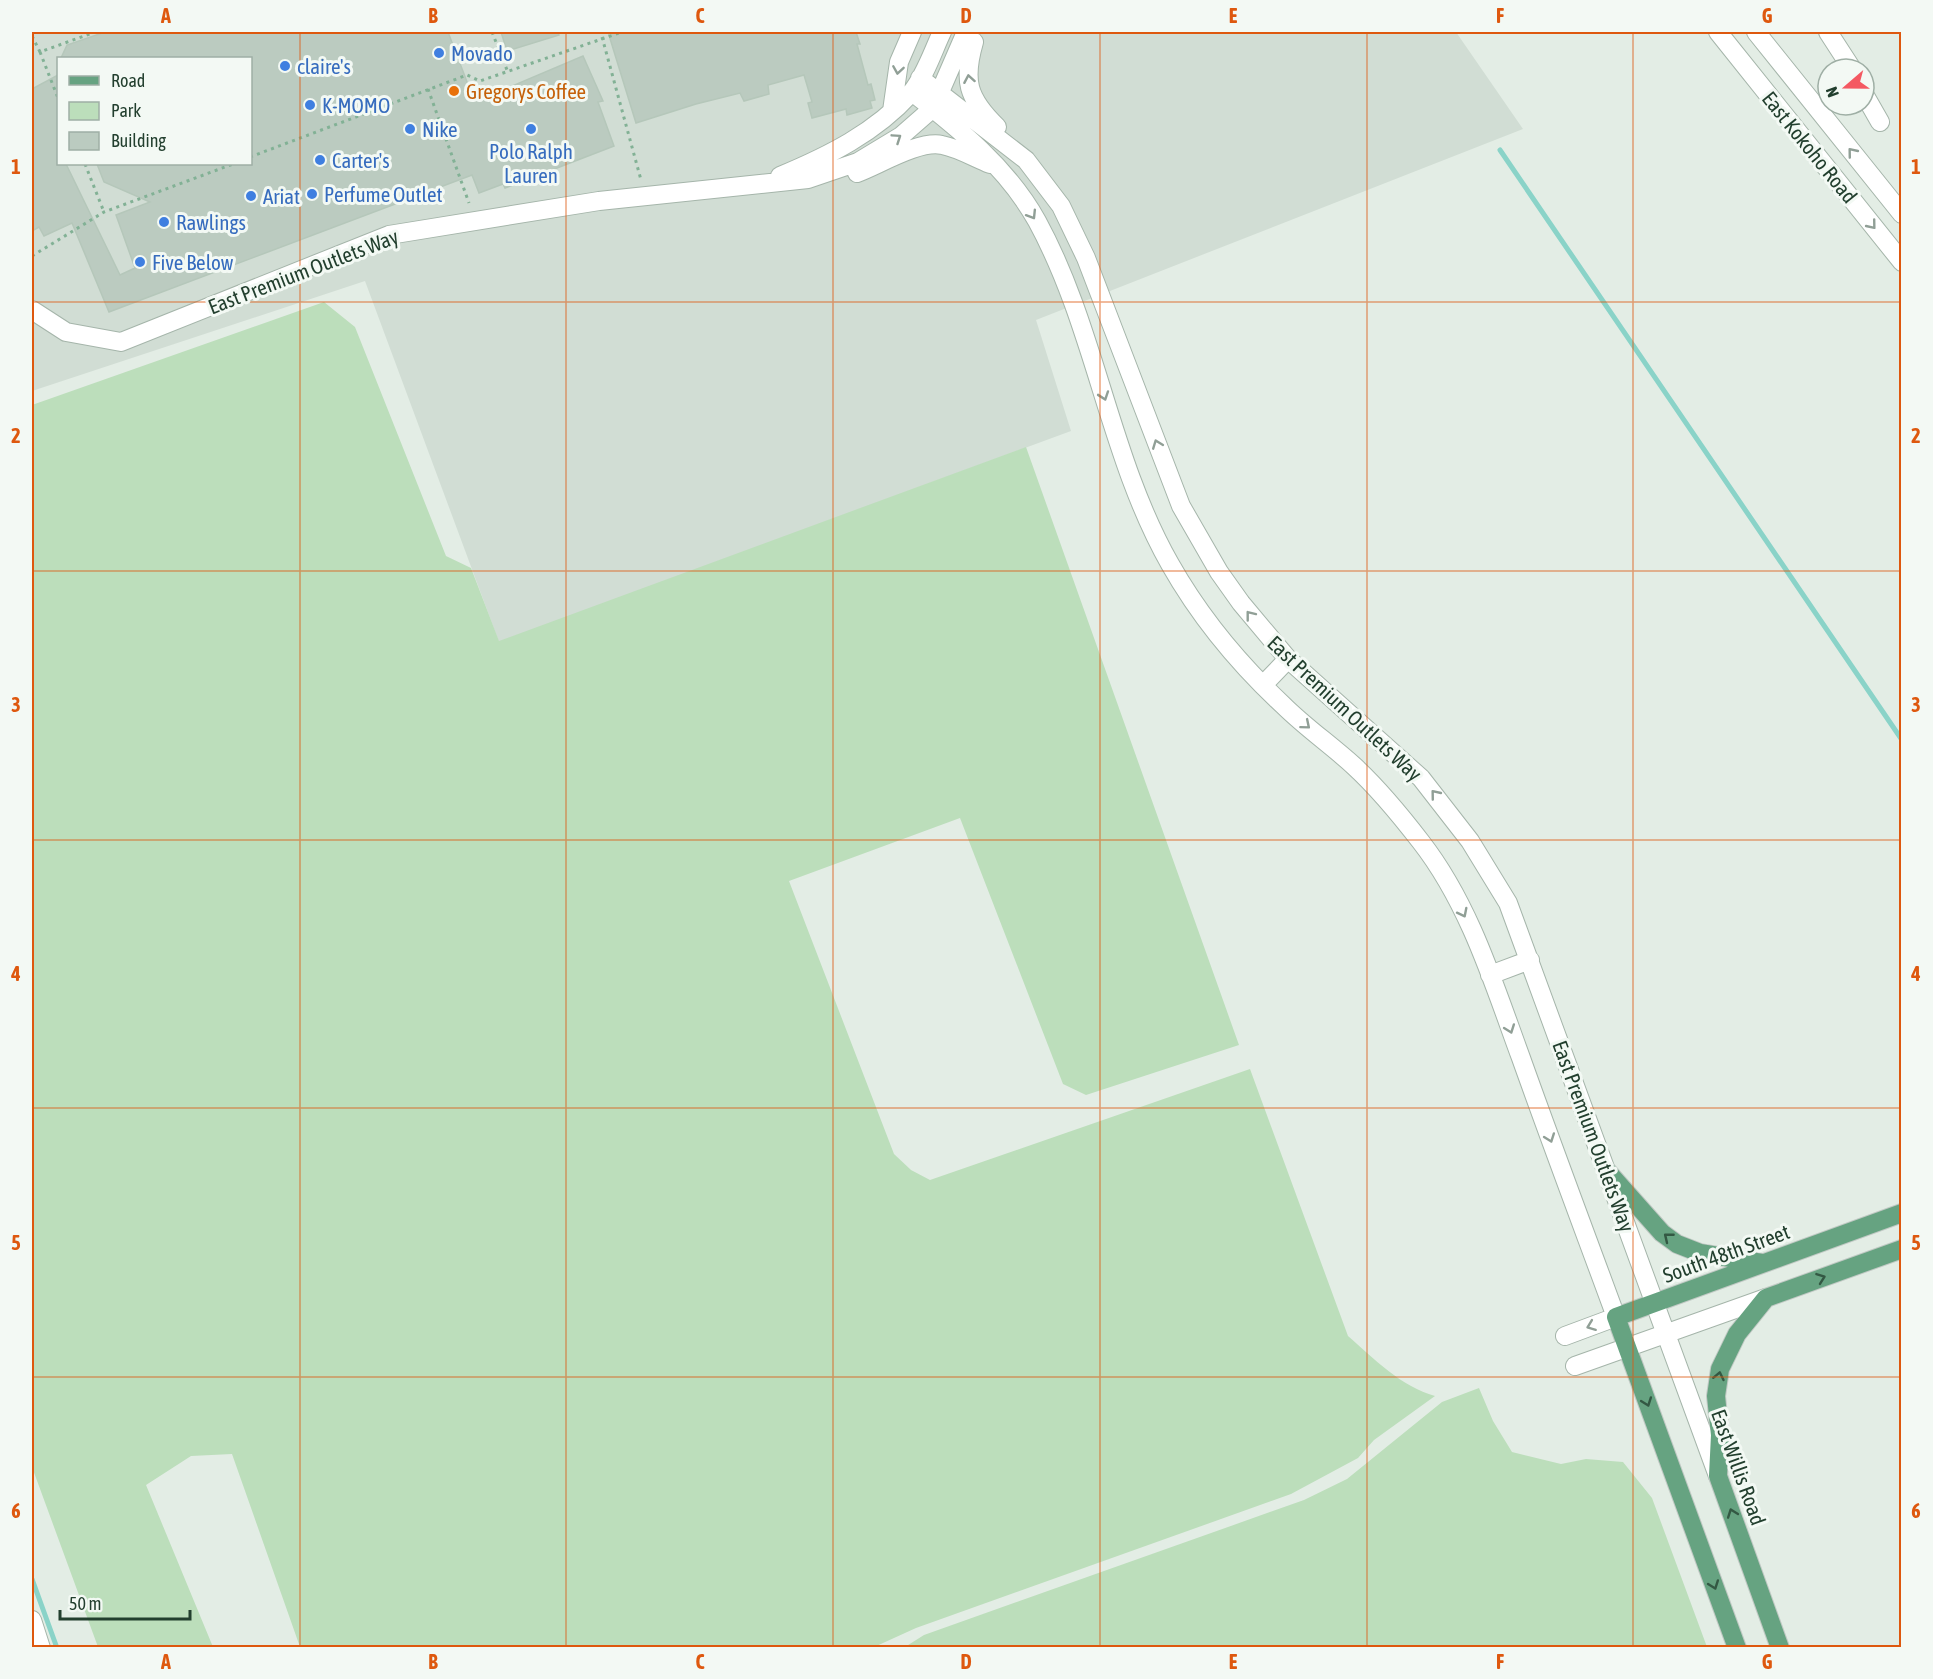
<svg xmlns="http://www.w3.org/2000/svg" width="1933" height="1679" font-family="'Asap Condensed',sans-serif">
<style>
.built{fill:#d1ddd4;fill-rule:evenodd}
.green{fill:#bcdebb}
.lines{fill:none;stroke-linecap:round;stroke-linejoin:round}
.stream{stroke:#8ad3c8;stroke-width:5}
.building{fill:#bbcbc0;stroke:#b5c7ba;stroke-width:1.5}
.minor-casing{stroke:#a5b5aa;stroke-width:20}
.major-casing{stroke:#c1c9c4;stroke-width:20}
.path{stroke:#82b195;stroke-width:3;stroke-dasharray:3 4.5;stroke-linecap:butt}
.minor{stroke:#fff;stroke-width:18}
.major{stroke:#66a381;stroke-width:18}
.oneway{stroke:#909f96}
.oneway2{stroke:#335843}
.grid{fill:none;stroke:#de580e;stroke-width:1.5;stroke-opacity:0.55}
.shop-dot{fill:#3f7fe0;stroke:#f3f9f4;stroke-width:2}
.food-dot{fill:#e8710a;stroke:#f3f9f4;stroke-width:2}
.labels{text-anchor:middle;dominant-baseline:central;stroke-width:6;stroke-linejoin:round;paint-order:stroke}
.shop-label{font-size:21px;fill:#366cbe;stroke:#f3f9f4;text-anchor:start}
.food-label{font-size:21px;fill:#c56008;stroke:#f3f9f4;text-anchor:start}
.street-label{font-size:21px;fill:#223f2e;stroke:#f3f9f4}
.neatline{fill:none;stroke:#de580e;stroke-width:2}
.grid-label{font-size:20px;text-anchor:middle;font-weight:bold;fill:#de580e}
</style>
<rect width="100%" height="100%" fill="#e3ede5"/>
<path class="built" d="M 32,32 L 1456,32 L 1523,129 L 1036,320 L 1071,431 L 499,642 L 365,281 L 32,391 ZM 58,58 L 250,58 L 250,164 L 58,164 Z"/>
<path class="green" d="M 324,302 L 355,327 L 446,556 L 471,568 L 499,641 L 1026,447 L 1239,1045 L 1086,1095 L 1063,1084 L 960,818 L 789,881 L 894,1154 L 911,1170 L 930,1180 L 1250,1069 L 1348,1336 C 1374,1359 1402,1387 1435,1396 L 1374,1440 L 1358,1458 L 1291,1494 L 916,1628 L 872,1648 L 300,1647 L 232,1454 L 191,1456 L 146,1485 L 213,1647 L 98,1647 L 32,1467 L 32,405 Z
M 1479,1388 L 1493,1421 L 1512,1452 L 1561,1464 L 1586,1459 L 1623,1462 L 1652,1498 L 1707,1647 L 905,1647 L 924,1635 L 1304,1500 L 1347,1479 L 1442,1402 Z"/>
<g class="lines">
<path class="stream" d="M 1500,150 L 1902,740
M 32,1579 L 57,1648"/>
</g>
<path class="building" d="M 105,32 L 448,32 L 472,95 L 489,89 L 491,95 L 583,56 L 603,101 L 598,102 L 614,146 L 505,188 L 503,184 L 479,193 L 472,175 L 109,312 L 72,223 L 44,236 L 39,227 L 32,231 L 32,89 L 58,75 L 58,164 L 66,164 L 120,275 L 135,268 L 116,215 L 150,202 L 104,182 L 97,164 L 250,164 L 250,58 L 61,58 L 67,45 Z
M 501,32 L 558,32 L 559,35 L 507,51 Z
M 608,32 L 856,32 L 860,44 L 857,44 L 868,85 L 871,84 L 875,100 L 870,101 L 872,108 L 847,115 L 846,109 L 812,118 L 808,103 L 812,102 L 804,75 L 768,85 L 769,94 L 744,101 L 740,93 L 696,104 L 636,123 Z"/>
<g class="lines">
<defs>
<path id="minor" d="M 1718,32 L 1902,262
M 1756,32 L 1902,214
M 1828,32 L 1852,69
M 974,42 C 963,80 967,98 997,127
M 920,78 L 1026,160 L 1061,206 L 1086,258 L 1181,506 L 1219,572 L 1241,603 L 1288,659 L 1421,778 L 1470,841 L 1508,903 L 1718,1476
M 912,92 C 959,129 1007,167 1037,221 C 1096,329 1109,457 1170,564 C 1200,617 1239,664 1283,705 C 1305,727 1331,745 1354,766 C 1379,789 1401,816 1421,842 C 1470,905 1494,985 1521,1058 C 1552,1145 1584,1230 1616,1317 L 1565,1336
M 1864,94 L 1880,122
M 892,111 L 899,62 L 912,32
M 857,173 C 879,165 919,140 942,145 C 958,148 975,158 990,164
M 780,176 C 828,156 875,133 911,93 C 925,76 933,51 942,32
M 32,310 L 66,332 L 121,342 L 389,235 L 599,201 L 808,179 L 858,162 L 901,136 L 933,108 L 966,32
M 1263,685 L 1288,659
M 1490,975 L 1530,960
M 1575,1366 L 1766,1298
M 32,1620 L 41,1648"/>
<path id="major" d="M 1607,1171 L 1662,1233 L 1677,1244 L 1700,1253 L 1762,1263
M 1737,1648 L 1616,1317 L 1902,1213
M 1780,1648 L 1718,1476 L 1720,1435 L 1716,1396 L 1720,1369 L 1737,1334 L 1766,1298 L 1902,1249"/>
</defs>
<use href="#minor" class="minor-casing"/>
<use href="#major" class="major-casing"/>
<path class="path" d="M 492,32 L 507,70
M 32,36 L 40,52 L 95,32
M 602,37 L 641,180
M 40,52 L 58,98
M 428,89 L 469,203
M 250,157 L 467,75 L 480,81 L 622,32
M 85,164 L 104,212
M 32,256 L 104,212 L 233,164"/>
<use href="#minor" class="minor"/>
<use href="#major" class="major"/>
</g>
<defs><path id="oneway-chevron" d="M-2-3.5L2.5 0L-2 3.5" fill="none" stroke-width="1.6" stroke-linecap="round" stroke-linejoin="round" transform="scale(1.5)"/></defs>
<g class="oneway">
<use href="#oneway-chevron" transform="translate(898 70) rotate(99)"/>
<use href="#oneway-chevron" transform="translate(969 79) rotate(-100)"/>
<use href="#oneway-chevron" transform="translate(897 138) rotate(-34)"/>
<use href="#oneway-chevron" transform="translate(1852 152) rotate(-129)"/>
<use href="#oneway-chevron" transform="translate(1032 215) rotate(58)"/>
<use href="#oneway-chevron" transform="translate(1872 225) rotate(51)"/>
<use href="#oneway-chevron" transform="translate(1104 396) rotate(71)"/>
<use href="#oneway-chevron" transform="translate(1157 444) rotate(-111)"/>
<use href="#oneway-chevron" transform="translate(1250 615) rotate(-128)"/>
<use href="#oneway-chevron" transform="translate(1306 725) rotate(40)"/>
<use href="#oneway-chevron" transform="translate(1435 794) rotate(-129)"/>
<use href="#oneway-chevron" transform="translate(1463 913) rotate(63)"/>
<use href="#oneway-chevron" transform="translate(1510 1029) rotate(70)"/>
<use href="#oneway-chevron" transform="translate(1550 1138) rotate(70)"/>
<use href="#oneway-chevron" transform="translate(1591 1326) rotate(159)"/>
</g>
<g class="oneway2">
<use href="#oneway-chevron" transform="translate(1668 1237) rotate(-141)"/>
<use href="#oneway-chevron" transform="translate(1821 1278) rotate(-20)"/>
<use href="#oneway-chevron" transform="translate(1719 1376) rotate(-78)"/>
<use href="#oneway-chevron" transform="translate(1647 1402) rotate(70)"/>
<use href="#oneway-chevron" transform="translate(1732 1513) rotate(-110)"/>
<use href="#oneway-chevron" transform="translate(1714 1585) rotate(70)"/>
</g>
<path class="grid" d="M 300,32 L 300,1648M 566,32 L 566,1648M 833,32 L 833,1648M 1100,32 L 1100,1648M 1367,32 L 1367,1648M 1633,32 L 1633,1648M 32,302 L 1902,302M 32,571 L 1902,571M 32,840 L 1902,840M 32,1108 L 1902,1108M 32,1377 L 1902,1377"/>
<g class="shop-dot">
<circle cx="439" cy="53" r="6"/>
<circle cx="285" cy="66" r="6"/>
<circle cx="310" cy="105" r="6"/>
<circle cx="410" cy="129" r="6"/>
<circle cx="531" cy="129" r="6"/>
<circle cx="320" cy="160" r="6"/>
<circle cx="312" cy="194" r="6"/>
<circle cx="251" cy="196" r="6"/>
<circle cx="164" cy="222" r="6"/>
<circle cx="140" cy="262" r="6"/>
</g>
<circle class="food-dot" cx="454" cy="91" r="6"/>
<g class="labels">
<g class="shop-label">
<text x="451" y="53">Movado</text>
<text x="297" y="66">claire's</text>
<text x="322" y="105">K-MOMO</text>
<text x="422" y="129">Nike</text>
<text x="531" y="151" text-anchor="middle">Polo Ralph<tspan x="531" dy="24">Lauren</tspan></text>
<text x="332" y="160">Carter's</text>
<text x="324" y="194">Perfume Outlet</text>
<text x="263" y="196">Ariat</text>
<text x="176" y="222">Rawlings</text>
<text x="152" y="262">Five Below</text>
</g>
<g class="food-label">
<text x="466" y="91">Gregorys Coffee</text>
</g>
<g class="street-label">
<text transform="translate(1810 147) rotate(51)">East Kokoho Road</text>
<text transform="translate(303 271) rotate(-21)">East Premium Outlets Way</text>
<text transform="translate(1345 708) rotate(43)">East Premium Outlets Way</text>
<text transform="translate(1594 1136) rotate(70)">East Premium Outlets Way</text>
<text transform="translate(1726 1253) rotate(-20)">South 48th Street</text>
<text transform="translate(1739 1467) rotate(70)">East Willis Road</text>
</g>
</g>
<rect width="1933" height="1679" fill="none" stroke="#f3f9f4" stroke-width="66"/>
<rect x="57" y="57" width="195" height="108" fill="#f3f9f4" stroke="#9fafa5" stroke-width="1.5"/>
<rect x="69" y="76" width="30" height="9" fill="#66a381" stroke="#9fafa5" stroke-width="1.5"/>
<text x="111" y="87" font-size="18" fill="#223f2e">Road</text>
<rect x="69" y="102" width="30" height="18" fill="#bcdebb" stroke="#9fafa5" stroke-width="1.5"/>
<text x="111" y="117" font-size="18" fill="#223f2e">Park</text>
<rect x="69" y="132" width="30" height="18" fill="#bbcbc0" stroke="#9fafa5" stroke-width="1.5"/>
<text x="111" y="147" font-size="18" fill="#223f2e">Building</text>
<g transform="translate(1846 87) rotate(250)"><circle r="28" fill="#f3f9f4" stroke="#9fafa5" stroke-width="1.5"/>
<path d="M0-4.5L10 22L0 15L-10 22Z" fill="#f45962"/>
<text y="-9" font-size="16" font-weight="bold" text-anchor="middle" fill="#223f2e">N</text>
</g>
<path d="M60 1610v9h130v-9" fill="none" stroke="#223f2e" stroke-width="3"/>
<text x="69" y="1610" font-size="18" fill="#223f2e" stroke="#f3f9f4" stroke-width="4.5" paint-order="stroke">50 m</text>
<rect x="33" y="33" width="1867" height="1613" class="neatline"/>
<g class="grid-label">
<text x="166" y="23">A</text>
<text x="433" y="23">B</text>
<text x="700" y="23">C</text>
<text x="966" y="23">D</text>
<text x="1233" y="23">E</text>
<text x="1500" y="23">F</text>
<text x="1767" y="23">G</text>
<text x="16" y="174">1</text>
<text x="1916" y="174">1</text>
<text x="16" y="443">2</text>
<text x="1916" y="443">2</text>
<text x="16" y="712">3</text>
<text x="1916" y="712">3</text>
<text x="16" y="981">4</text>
<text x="1916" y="981">4</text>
<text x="16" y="1250">5</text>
<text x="1916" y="1250">5</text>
<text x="16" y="1518">6</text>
<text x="1916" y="1518">6</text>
<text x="166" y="1669">A</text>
<text x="433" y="1669">B</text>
<text x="700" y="1669">C</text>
<text x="966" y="1669">D</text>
<text x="1233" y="1669">E</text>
<text x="1500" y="1669">F</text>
<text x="1767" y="1669">G</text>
</g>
</svg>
